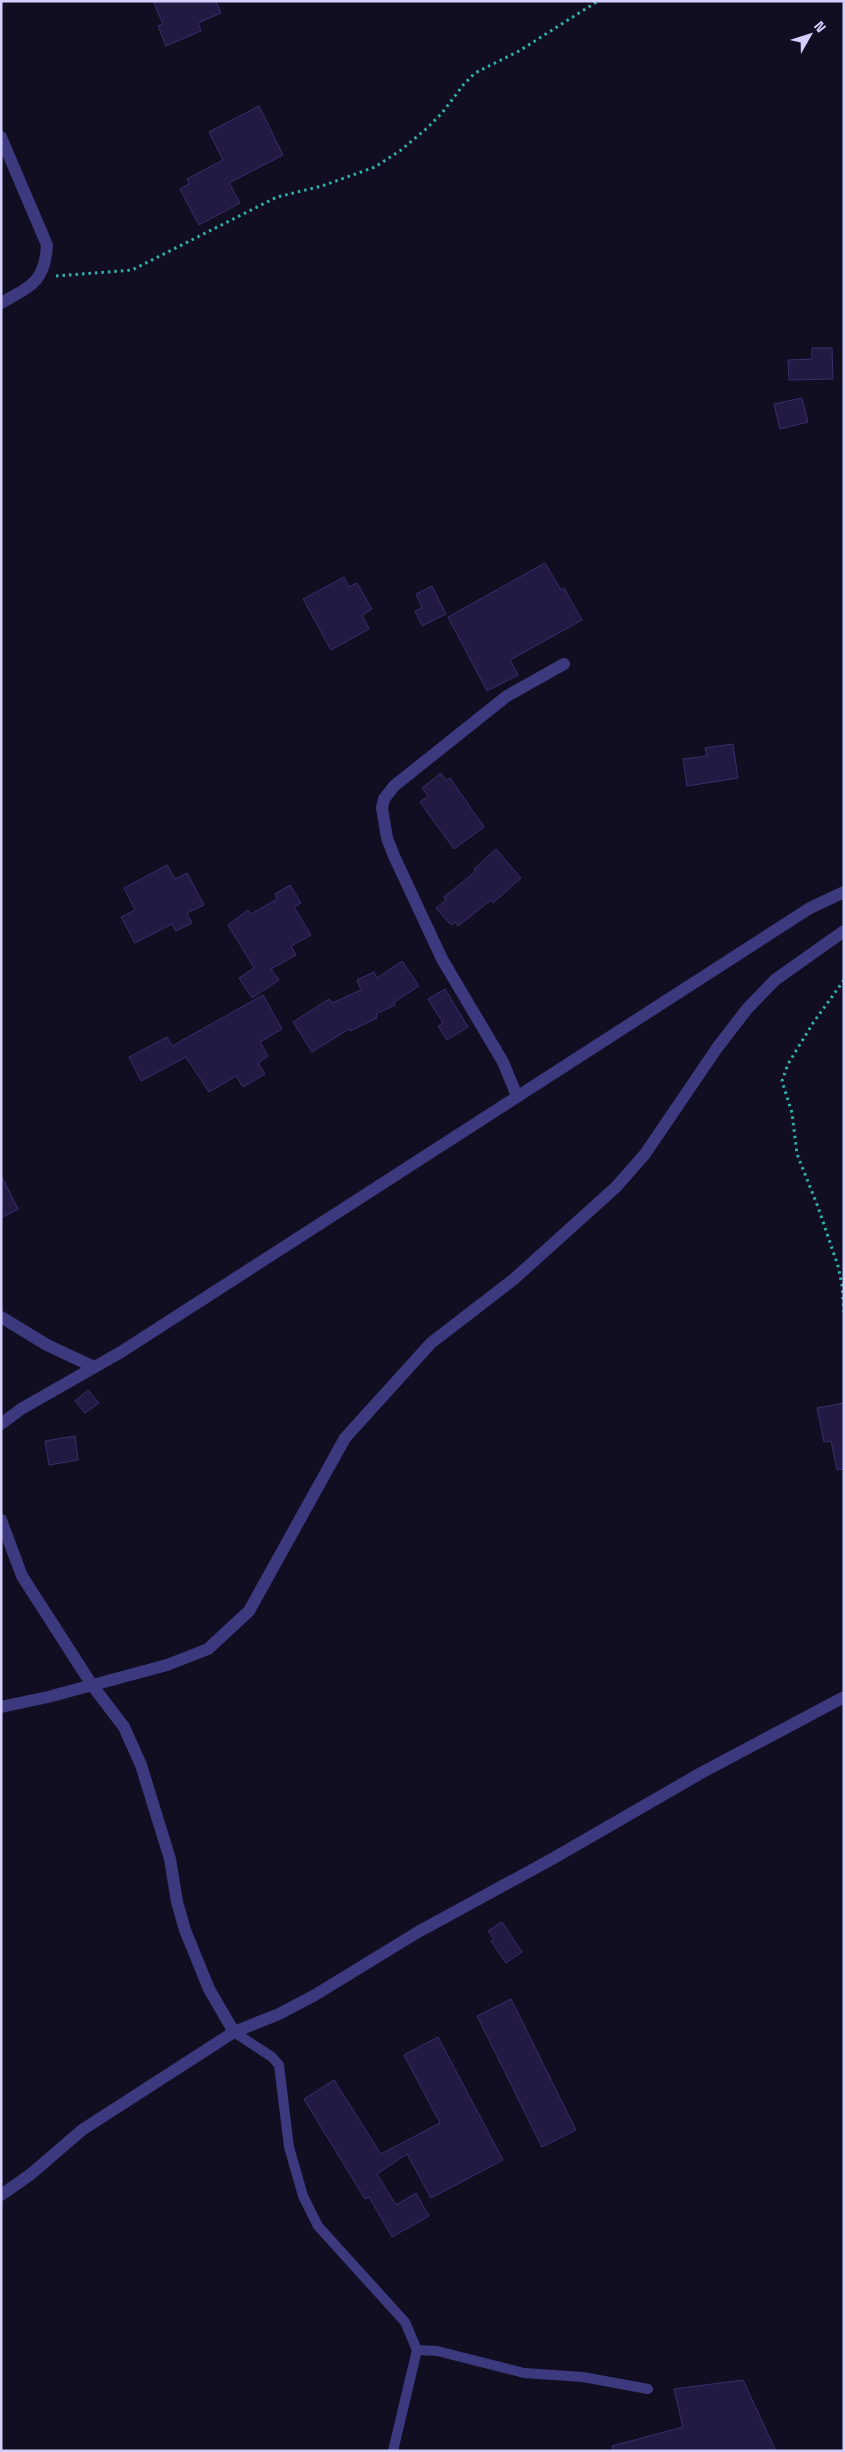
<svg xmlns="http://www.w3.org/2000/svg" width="845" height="2452" font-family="'Space Grotesk',sans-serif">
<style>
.building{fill:#221a42;stroke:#3a2d6d}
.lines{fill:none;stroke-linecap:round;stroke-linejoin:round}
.path{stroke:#30b1aa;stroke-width:3;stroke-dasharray:2.5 4;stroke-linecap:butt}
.lane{stroke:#3c397f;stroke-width:10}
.street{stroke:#3c397f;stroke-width:12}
</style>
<rect width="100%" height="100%" fill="#110e21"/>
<path class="building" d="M 153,1 L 216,1 L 221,13 L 198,23 L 201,31 L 166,46 L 158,26 L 163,24 Z
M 259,106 L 283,155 L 229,183 L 240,203 L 199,225 L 180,189 L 189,184 L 187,179 L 223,160 L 209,132 Z
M 812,348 L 832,348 L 833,379 L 789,380 L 788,360 L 812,359 Z
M 802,398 L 808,422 L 780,429 L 774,404 Z
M 545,563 L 561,590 L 564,588 L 582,620 L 510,660 L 518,675 L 487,691 L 448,617 Z
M 344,577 L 349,587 L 357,583 L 372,609 L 362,615 L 369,629 L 331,650 L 303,599 Z
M 432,586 L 446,614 L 422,626 L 415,611 L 422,608 L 416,594 Z
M 733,744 L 738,778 L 687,786 L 683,759 L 707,756 L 705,748 Z
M 441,773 L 446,781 L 450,778 L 484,827 L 454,849 L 420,802 L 428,796 L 422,788 Z
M 496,849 L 521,878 L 493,903 L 491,900 L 458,926 L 455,922 L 451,925 L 436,908 L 446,900 L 444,897 L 476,871 L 474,869 Z
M 167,865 L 175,879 L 187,873 L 204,905 L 187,913 L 192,923 L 176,931 L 172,924 L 135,943 L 121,917 L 135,910 L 124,888 Z
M 290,885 L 301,903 L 294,907 L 311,935 L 291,946 L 296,955 L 271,969 L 279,980 L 252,998 L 239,978 L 254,968 L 228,925 L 248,910 L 251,914 L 277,899 L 275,894 Z
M 402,961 L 419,986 L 394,1002 L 395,1005 L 376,1014 L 377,1018 L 350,1031 L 349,1029 L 312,1052 L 293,1022 L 329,999 L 332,1003 L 361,990 L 357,980 L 374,972 L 377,978 Z
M 445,989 L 468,1027 L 447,1040 L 438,1026 L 443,1023 L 428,999 Z
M 263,995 L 282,1029 L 260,1042 L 268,1056 L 258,1063 L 265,1074 L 243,1087 L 236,1076 L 209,1092 L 186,1057 L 141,1081 L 129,1057 L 167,1037 L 172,1046 Z
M 1,1175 L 18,1209 L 1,1218 Z
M 88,1390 L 99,1403 L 85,1413 L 75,1401 Z
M 844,1403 L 844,1469 L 837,1470 L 831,1441 L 824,1442 L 817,1408 Z
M 75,1436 L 78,1460 L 49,1465 L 45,1441 Z
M 502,1922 L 522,1952 L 506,1963 L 491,1941 L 494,1939 L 488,1931 Z
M 511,1999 L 576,2130 L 542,2147 L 477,2016 Z
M 438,2037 L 503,2160 L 431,2198 L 407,2154 L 377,2174 L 396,2205 L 416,2193 L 429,2216 L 392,2237 L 369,2197 L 365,2199 L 304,2099 L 334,2080 L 381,2154 L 440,2123 L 404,2055 Z
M 743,2380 L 776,2451 L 613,2451 L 612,2446 L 683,2427 L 674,2389 Z"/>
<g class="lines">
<path class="path" d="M 56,276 L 132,270 L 277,197 L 322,186 L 375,167 L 401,150 L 426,129 L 442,113 L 464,84 L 475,73 L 519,51 L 598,1
M 844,980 L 813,1023 L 788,1064 L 782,1081 L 792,1113 L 797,1154 L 818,1207 L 838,1266 L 842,1285 L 844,1312"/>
<path class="lane" d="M 234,2032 L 272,2057 L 279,2065 L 289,2147 L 303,2196 L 318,2226 L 405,2322 L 417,2350 L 393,2451
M 417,2350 L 437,2351 L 524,2373 L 583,2377 L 648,2389"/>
<path class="street" d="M 1,137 L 47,245 C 45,282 31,286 1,303
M 517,1096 L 503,1062 L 442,959 L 394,856 L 387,838 L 382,808 L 384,799 L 394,786 L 507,696 L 564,664
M 1,1317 L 47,1345 L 94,1367
M 1,1424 L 21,1409 L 121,1352 L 810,908 L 844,892
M 1,1520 L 22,1576 L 92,1685 L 124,1727 L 132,1745 L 141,1765 L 170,1859 L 177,1902 L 185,1930 L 209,1989 L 234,2032
M 1,1707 L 48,1697 L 167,1665 L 208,1649 L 249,1611 L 345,1438 L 431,1343 L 514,1279 L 616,1187 L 645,1154 L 717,1048 L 747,1009 L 775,980 L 844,931
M 1,2195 L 31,2174 L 82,2130 L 234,2032 L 279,2014 L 315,1995 L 418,1932 L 552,1859 L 701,1773 L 844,1697"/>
</g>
<rect width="845" height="2452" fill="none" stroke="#d4cffe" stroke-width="5"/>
<g transform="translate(810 35) rotate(51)" stroke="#110e21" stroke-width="4" paint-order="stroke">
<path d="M0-4L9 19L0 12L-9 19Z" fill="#d4cffe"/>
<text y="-8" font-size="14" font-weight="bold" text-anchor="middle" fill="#d4cffe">N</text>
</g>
</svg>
